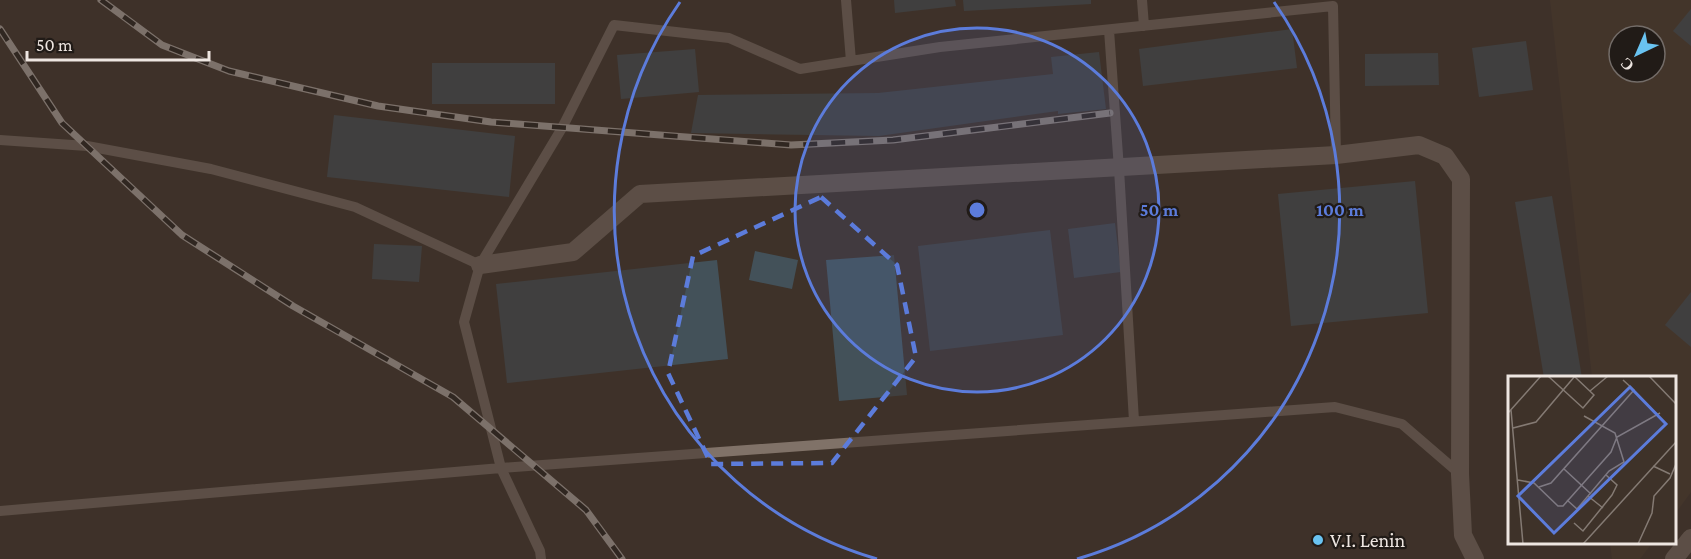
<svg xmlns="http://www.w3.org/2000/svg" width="1691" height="559" font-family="'Crimson Pro',serif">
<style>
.built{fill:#4b3a2c;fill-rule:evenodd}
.building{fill:#435159}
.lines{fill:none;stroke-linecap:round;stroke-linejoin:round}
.service{stroke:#807268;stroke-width:10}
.minor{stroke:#807268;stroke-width:18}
.rail-casing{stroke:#c8bfb9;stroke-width:7}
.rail{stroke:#211b17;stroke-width:4.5;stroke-dasharray:14;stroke-linecap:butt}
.marked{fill:none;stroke:#5c7cdb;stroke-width:4.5;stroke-dasharray:12 8;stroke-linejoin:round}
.ring{fill:none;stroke:#5c7cdb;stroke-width:3}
.poi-dot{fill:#69c3f1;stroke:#211b17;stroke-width:2}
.labels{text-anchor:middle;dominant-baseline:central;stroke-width:4.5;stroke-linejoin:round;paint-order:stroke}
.poi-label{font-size:20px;fill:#eee6e1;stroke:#211b17;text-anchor:start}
.inset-road{fill:none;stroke:#847a73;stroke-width:1.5}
.view{fill:#5c7cdb;fill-opacity:0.15;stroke:#5c7cdb;stroke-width:3}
.inset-edge{fill:none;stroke:#eee6e1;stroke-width:3}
.centre{fill:#5c7cdb;stroke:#211b17;stroke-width:3}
.ring-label{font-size:18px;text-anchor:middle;font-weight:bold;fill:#5c7cdb;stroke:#211b17;stroke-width:4.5;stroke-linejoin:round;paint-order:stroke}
</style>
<rect width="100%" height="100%" fill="#3e3229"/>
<path class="built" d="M 1550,0 L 1691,0 L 1691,492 L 1675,514 L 1674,378 L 1592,377 ZM 1619,36 L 1655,36 L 1655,72 L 1619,72 Z
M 1610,543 L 1610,542 L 1652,543 L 1640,559 L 1612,559 Z"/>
<path class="building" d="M 894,0 L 955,0 L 956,6 L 895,13 Z
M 963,0 L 1091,0 L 1091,4 L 964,11 Z
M 1691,9 L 1691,46 L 1673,31 Z
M 1292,29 L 1297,68 L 1143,86 L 1139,49 Z
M 1526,41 L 1533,90 L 1479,97 L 1472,48 Z
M 695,49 L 699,92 L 621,99 L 617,55 Z
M 1099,52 L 1106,109 L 1058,114 L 1058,111 L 879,136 L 691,133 L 698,95 L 878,93 L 1053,74 L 1051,57 Z
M 1438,53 L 1439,85 L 1365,86 L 1365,54 Z
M 432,63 L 555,63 L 555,104 L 432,104 Z
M 334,115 L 515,136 L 509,197 L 327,177 Z
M 1415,181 L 1428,313 L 1291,326 L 1278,194 Z
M 1552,196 L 1582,378 L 1544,378 L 1515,202 Z
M 1115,223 L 1121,272 L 1074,278 L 1068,229 Z
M 1050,230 L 1063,335 L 930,351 L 918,246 Z
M 374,244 L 422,246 L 419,282 L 372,279 Z
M 755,251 L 798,260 L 792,289 L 749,280 Z
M 894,255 L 907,395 L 839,401 L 826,260 Z
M 717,260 L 728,359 L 507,383 L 496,284 Z
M 1691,292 L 1691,347 L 1665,325 Z"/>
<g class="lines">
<path class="service" d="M 846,0 L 851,61
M 1142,0 L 1144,26
M 1109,30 L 1119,169 L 1134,421
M 0,140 L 87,146 L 211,169 L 355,207 L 480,265
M 0,511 L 501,468 L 1335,407 L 1402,424 L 1460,474
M 541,559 L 540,551 L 501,468 L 464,322 L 480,265 L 562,128 L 614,25 L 729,38 L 800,69 L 940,47 L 1333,6 L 1336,155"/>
<path class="minor" d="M 480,265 L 573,252 L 640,194 L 1336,155 L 1419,145 L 1445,156 L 1461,179 L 1460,474 L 1463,535 L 1475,559
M 1674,559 L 1691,538"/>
<defs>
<path id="rail" d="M 101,0 L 162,45 L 229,71 L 378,106 L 491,122 L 791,145 L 893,140 L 1110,113
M 0,29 L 62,123 L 182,235 L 293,306 L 453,397 L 586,510 L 622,559"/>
</defs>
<use href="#rail" class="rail-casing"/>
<use href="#rail" class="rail"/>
</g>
<path d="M0 0H1691V559H0ZM 821,197 L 897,265 L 916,357 L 832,463 L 711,464 L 668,373 L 693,256 Z" fill="#3e3229" fill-opacity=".55" fill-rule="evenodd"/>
<path class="marked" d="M 821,197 L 897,265 L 916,357 L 832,463 L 711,464 L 668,373 L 693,256 Z"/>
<circle cx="977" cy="210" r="182" fill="#5c7cdb" fill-opacity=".12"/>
<g class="ring">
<circle cx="977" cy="210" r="182"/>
<path d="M877 559A363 363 0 0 1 680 2M1274 2A363 363 0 0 1 1077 559"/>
</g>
<circle class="poi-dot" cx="1318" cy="540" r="6"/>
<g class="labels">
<g class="poi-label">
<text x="1330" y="540">V.I. Lenin</text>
</g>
</g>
<g transform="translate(1508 376)">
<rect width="168" height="168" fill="#3e3229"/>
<path class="inset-road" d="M 40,0 L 75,32 L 86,19 L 67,1M 141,0 L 168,28M 82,15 L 100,0M 3,34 L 15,168M 0,37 L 33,0M 5,52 L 28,46 L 67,0M 145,90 L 162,98M 56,93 L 83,118M 10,104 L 26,107 L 50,130 L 55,130 L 103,76 L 109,61 L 152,37M 31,111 L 43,107 L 126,14 L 115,4M 80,120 L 95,132M 59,124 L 69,133 L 101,95 L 116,86 L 107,57 L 76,40M 66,147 L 75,155 L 104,119 L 109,109 L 98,99M 75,168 L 168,66M 130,168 L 144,137 L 146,120 L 162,102 L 168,88"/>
<path class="view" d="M 122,11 L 158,48 L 46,157 L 10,120 Z"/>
<rect width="168" height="168" class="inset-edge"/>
</g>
<circle cx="977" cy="210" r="9" class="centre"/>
<g class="ring-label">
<text x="1159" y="216">50 m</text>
<text x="1340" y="216">100 m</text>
</g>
<g transform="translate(1637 54) rotate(224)"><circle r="28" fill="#211b17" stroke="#736c68" stroke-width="1.5"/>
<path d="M0-4.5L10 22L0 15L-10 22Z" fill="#69c3f1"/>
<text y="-9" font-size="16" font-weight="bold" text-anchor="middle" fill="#eee6e1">С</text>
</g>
<path d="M27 51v9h182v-9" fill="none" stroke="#eee6e1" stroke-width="3"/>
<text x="36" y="51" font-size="18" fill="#eee6e1" stroke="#211b17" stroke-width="4.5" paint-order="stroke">50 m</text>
</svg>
